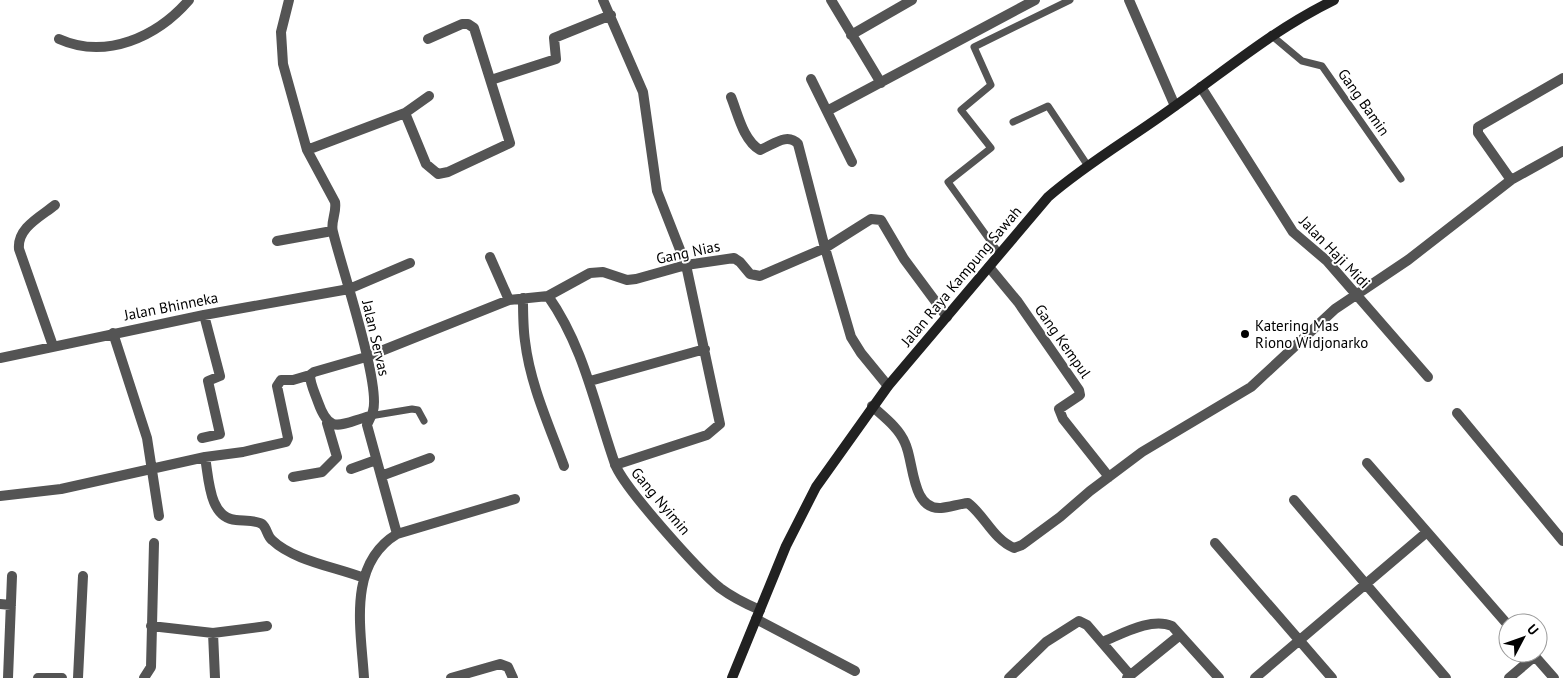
<svg xmlns="http://www.w3.org/2000/svg" width="1563" height="678" font-family="'PT Sans',sans-serif">
<style>
.lines{fill:none;stroke-linecap:round;stroke-linejoin:round}
.lane{stroke:#545454;stroke-width:7}
.street{stroke:#545454;stroke-width:10}
.secondary{stroke:#212121;stroke-width:10}
.poi-dot{fill:#000;stroke:#fff;stroke-width:2}
.labels{text-anchor:middle;dominant-baseline:central;stroke-width:4;stroke-linejoin:round;paint-order:stroke}
.street-label{font-size:15px;fill:#000;stroke:#fff}
.poi-label{font-size:15px;fill:#000;stroke:#fff;text-anchor:start}
</style>
<rect width="100%" height="100%" fill="#fff"/>
<g class="lines">
<path class="lane" d="M 1271,35 L 1302,61 L 1322,66 L 1401,179
M 1013,122 L 1048,106 L 1088,166
M 999,253 L 948,182 L 991,148 L 961,110 L 991,85 L 974,47 L 1070,0
M 370,416 L 412,409 L 418,410 L 424,421"/>
<path class="street" d="M 289,0 L 281,32 L 283,64 L 307,150 L 335,202 C 337,213 330,222 333,232 C 341,266 381,384 373,411 C 372,415 369,420 367,425 L 397,534 C 347,564 361,629 364,678
M 603,0 L 643,92 L 657,191 L 686,265 L 720,424 L 707,435 L 615,465
M 831,0 L 881,83
M 1129,0 L 1175,106
M 851,35 L 912,0
M 59,39 C 106,60 157,37 189,0
M 811,79 L 852,162
M 491,80 L 556,59 L 554,38 L 611,15
M 1201,87 L 1293,232 L 1327,261 L 1428,377
M 731,97 C 738,114 743,140 760,150 C 773,145 787,132 798,144 L 825,248 L 871,219 L 881,220 L 904,259 L 947,317
M 827,111 L 1035,0
M 405,113 L 429,96
M 307,150 L 405,113 L 426,164 L 438,174 L 448,172 L 510,143 L 474,28 L 468,24 L 462,24 L 428,39
M 1511,180 L 1478,133 L 1478,127 L 1563,78
M 277,241 L 332,231
M 490,257 L 509,300
M 989,267 L 1018,302 L 1079,390 L 1080,395 L 1059,409 L 1063,419 L 1109,477
M 548,296 C 584,347 595,407 615,464 C 623,487 699,571 720,588 C 732,597 746,604 760,610
M 523,298 C 523,312 523,327 525,341 C 530,384 549,425 564,466
M 113,333 L 147,438 L 159,516
M 53,346 L 19,249 C 17,228 40,217 55,205
M 0,358 L 204,315 L 349,289 L 410,263
M 590,381 L 705,349
M 872,406 C 884,417 899,428 905,443 C 914,461 911,510 941,508 C 950,507 959,504 968,503 C 985,516 993,539 1014,548 L 1022,545 L 1060,517 L 1090,491 L 1142,452 L 1251,387 L 1335,309 L 1408,260 L 1511,180 L 1563,151
M 1457,413 L 1563,541
M 370,416 C 340,424 330,436 318,402 C 315,393 310,384 310,375 L 314,372 L 366,357 L 509,300 L 548,296 L 590,273 L 603,272 L 627,280 L 636,279 L 686,265 L 734,258 L 740,262 L 750,274 L 760,276 L 825,248 L 851,337 L 861,353 L 888,386
M 202,438 L 220,434 L 208,381 L 220,376 L 204,315
M 205,457 C 209,479 209,518 236,520 C 243,521 256,520 262,524 C 267,528 267,536 272,540 C 294,561 336,567 364,578
M 1367,463 L 1508,625
M 351,469 L 376,460
M 381,476 L 430,458
M 293,477 L 322,472 L 337,457 L 327,423
M 0,496 L 61,489 L 205,457 L 243,452 L 286,442 L 288,438 L 277,386 L 281,380 L 293,380 L 310,375
M 1294,500 L 1446,678
M 397,534 L 515,499
M 1215,543 L 1332,678
M 0,604 L 11,605
M 756,619 L 855,671
M 151,626 L 213,633 L 267,626
M 213,633 L 215,678
M 1102,642 C 1122,634 1151,617 1172,626 L 1219,678
M 1532,653 L 1554,678
M 8,678 L 12,576
M 38,678 L 62,678
M 78,678 L 83,576
M 144,678 L 151,667 L 154,543
M 451,678 L 500,664 L 508,667 L 513,678
M 1009,678 L 1046,642 L 1079,621 L 1087,625 L 1130,675
M 1127,678 L 1180,635
M 1255,678 L 1427,532
M 1509,678 L 1535,656"/>
<path class="secondary" d="M 732,678 L 786,546 L 816,487 L 888,386 L 1048,197 C 1087,163 1133,137 1175,106 C 1229,68 1273,30 1334,0"/>
</g>
<circle class="poi-dot" cx="1245" cy="334" r="5"/>
<g class="labels">
<g class="street-label">
<text transform="translate(1364 102) rotate(55)">Gang Bamin</text>
<text transform="translate(688 252) rotate(-12)">Gang Nias</text>
<text transform="translate(1335 252) rotate(46)">Jalan Haji Midi</text>
<text transform="translate(961 276) rotate(-50)">Jalan Raya Kampung Sawah</text>
<text transform="translate(171 306) rotate(-11)">Jalan Bhinneka</text>
<text transform="translate(376 338) rotate(77)">Jalan Servas</text>
<text transform="translate(1063 341) rotate(55)">Gang Kempul</text>
<text transform="translate(661 501) rotate(50)">Gang Nyimin</text>
</g>
<g class="poi-label">
<text x="1255" y="325">Katering Mas<tspan x="1255" dy="17">Riono Widjonarko</tspan></text>
</g>
</g>
<g transform="translate(1523 638) rotate(49)"><circle r="24" fill="#ffffff" stroke="#999999"/>
<path d="M0-4L9 19L0 12L-9 19Z" fill="#000000"/>
<text y="-8" font-size="14" font-weight="bold" text-anchor="middle" fill="#000000">U</text>
</g>
</svg>
